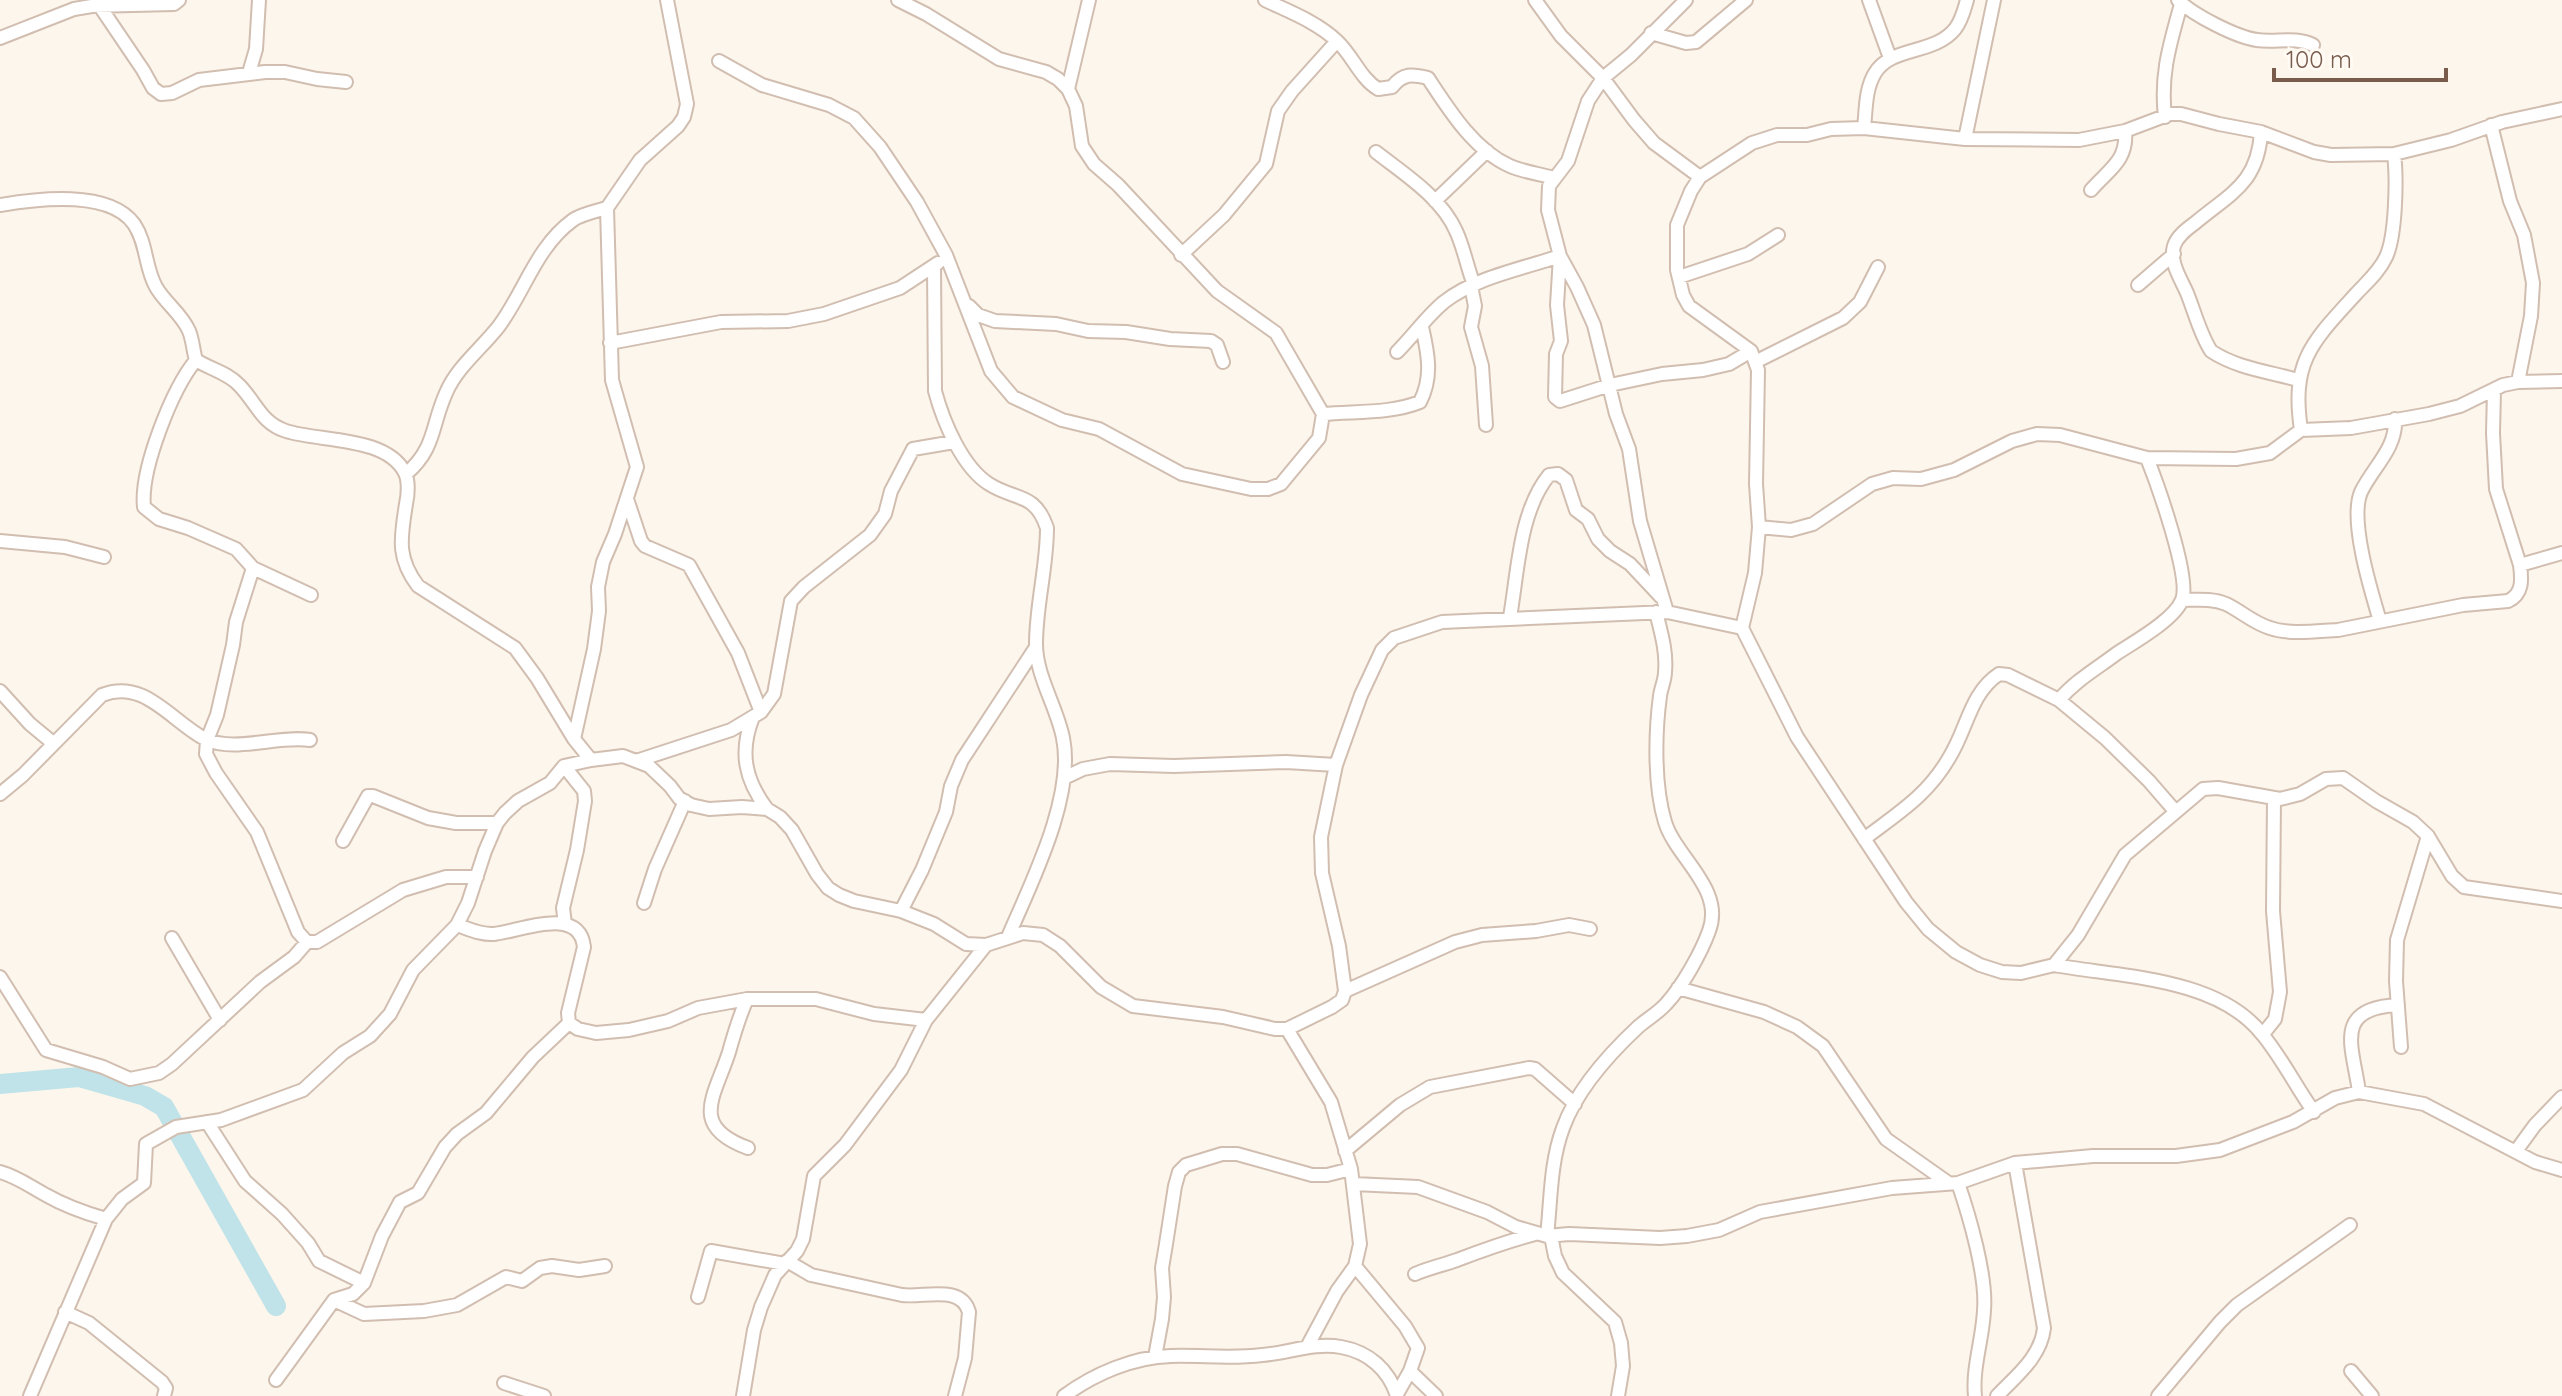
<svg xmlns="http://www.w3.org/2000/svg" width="2562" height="1396" font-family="Quicksand,sans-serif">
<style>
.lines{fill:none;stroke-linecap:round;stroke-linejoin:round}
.river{stroke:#bfe3e8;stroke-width:20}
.street-casing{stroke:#d1beb0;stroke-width:16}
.street{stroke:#fff;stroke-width:12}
</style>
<rect width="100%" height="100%" fill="#fdf6ec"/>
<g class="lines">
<path class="river" d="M 0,1084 L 79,1077 L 145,1096 L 164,1107 L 276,1306"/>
<defs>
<path id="street" d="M 1265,0 C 1290,12 1317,22 1337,41 C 1353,56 1360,78 1378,89 L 1392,87 C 1403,73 1412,74 1428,78 C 1449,110 1474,150 1510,166 C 1524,172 1540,174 1554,178
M 1535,0 L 1561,36 L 1603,78 L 1634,120 L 1654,143 L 1700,177
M 1869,0 L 1890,58
M 2178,0 C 2193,15 2236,37 2257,40 C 2276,43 2295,36 2313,45
M 99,5 L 143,70 L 153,88 L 161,94 L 172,93 L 199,80 L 265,72 L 285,72 L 317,79 L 346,82
M 1651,33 L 1686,43 L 1696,42 L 1746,0
M 0,38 L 74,9 L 92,6 L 174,4 L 179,0
M 719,61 L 762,85 L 829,105 L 854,118 L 880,147 L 917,202 L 946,255 L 991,371 L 1013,397 L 1062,420 L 1099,429 L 1182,474 L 1251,489 L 1268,489 L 1281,484 L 1319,438 L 1323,414 L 1276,333 L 1217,291 L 1118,185 L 1094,164 L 1082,146 L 1076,106 L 1068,89 L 1058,79 L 1046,72 L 999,59 L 926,14 L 898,0
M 249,73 L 256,49 L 259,0
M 1068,89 L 1089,0
M 2165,117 C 2160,74 2170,44 2181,4
M 2491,125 L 2510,201 L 2524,235 L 2533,283 L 2531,316 L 2518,382
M 1864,128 C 1866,111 1865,89 1875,73 C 1891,46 1934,55 1955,29 C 1962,20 1964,10 1967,0
M 2261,132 C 2258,183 2231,193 2195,223 C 2187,229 2177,236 2174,246 C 2169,262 2181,279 2187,293 C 2195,313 2200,334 2211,351 C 2236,368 2270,372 2298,380
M 1965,139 L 1994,0
M 1376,152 C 1404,174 1441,197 1456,231 C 1464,248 1467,267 1474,285
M 2091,190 C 2108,170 2128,161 2125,131
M 1435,201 L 1487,151
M 0,205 C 36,199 109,189 134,224 C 147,243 145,268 156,287 C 165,303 182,314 189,331 C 193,340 193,351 196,360 C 210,369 228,373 239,385 C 256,402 261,423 286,431 C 320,442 387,436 405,473 C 409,481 408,495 406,504 C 401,537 396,557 418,586 L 515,648 L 537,678 L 574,739 L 591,760
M 1181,255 L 1224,215 L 1266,164 L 1278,111 L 1292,91 L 1337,41
M 934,267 L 935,391 C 943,421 962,467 989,484 C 1016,501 1035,492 1047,528 C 1047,567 1036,605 1036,644 C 1036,676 1057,707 1063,738 C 1075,797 1031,883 1008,937
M 1679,277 L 1748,254 L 1778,235
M 2138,285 L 2174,254
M 1471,286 L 1475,306 L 1471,327 L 1482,366 L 1486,425
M 969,306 L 978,315 L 995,321 L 1056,324 L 1088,331 L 1126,332 L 1170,339 L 1211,341 L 1217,345 L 1223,362
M 610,343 L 721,322 L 788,321 L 824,314 L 900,288 L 938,263
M 1397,352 C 1413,336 1427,316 1444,302 C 1476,277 1522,269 1560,256 L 1557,305 L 1561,341 L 1556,354 L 1555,397 L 1560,401 L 1610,385 L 1662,374 L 1703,370 L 1729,364 L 1751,351
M 196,360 C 172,389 140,470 144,507 L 159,519 L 188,528 L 236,549 L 253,568 L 236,622 L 233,645 L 217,715 L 207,740 L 206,754 L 216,773 L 257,832 L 298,932 L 307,942 L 317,942 L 403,890 L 446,877 L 477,877
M 1755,362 L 1843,318 L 1860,302 L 1878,267
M 1323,414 C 1355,411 1390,414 1420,402 C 1433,377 1428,353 1422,327
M 2301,430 C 2291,362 2311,343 2355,295 C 2366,283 2379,272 2386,257 C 2396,236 2397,178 2394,154
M 406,474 C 436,448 431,426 446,393 C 457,367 482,348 499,326 C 525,291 536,247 573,220 C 582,214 597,211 607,208
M 627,499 L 641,541 L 645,546 L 689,565 L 738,653 L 761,712
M 1759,527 L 1791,530 L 1813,524 L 1872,484 L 1893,478 L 1921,479 L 1954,470 L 2012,441 L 2037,434 L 2060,435 L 2147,458 L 2236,459 L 2270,453 L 2301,430 L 2351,428 L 2429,414 L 2460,406 L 2503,385 L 2518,382 L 2562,381
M 0,541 L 65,547 L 104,557
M 2520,565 L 2562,553
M 253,568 L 311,595
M 2182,600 C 2196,600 2212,598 2226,604 C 2241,611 2253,623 2270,628 C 2290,635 2317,631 2338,630 L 2463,605 L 2508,601 C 2523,594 2522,580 2520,565 L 2496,489 L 2493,433 L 2494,390
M 1667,612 L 1640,521 L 1629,449 L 1616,414 L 1594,325 L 1577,287 L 1560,256 L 1548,210 L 1549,186 L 1568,161 L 1588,101 L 1603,78 L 1631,55 L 1686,0
M 1510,617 C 1518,572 1519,512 1549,475 L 1558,474 L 1566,480 L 1576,510 L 1588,519 L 1598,539 L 1610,551 L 1630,564 L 1661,597
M 2380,621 C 2371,591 2349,520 2361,492 C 2373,467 2397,448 2395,419
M 1742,628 L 1755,573 L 1759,527 L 1756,484 L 1758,370 L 1751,351 L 1689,306 L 1683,295 L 1677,270 L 1677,225 L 1691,191 L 1700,177 L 1752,143 L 1777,135 L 1807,135 L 1831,129 L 1864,128 L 1965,139 L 2079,140 L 2125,131 L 2170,114 L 2181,114 L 2219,124 L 2261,132 L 2314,152 L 2331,155 L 2394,154 L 2451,140 L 2502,122 L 2562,109
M 0,691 L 30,724 L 53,743
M 2059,700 C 2075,681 2096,669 2116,654 C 2134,642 2174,620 2182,600 C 2191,578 2157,483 2147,458
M 753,717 C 739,752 745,780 767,809
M 574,739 L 594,649 L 599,611 L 598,587 L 603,562 L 615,534 L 637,467 L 612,380 L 607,208 L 640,160 L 678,126 L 684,117 L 687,104 L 667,0
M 636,761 L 731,730 L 761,712 L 774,694 L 791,601 L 804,587 L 870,535 L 885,514 L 891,491 L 913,449 L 954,442
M 564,766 L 584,791 L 585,801 L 577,850 L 563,908 L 565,924
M 1064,778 L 1083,769 L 1110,764 L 1174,766 L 1286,762 L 1336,765
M 0,794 L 23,775 L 102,695 C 144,678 171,721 205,739 C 235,753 278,735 310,740
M 1864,839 C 1898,813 1927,796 1949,758 C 1967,730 1970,693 1999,674 L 2008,675 L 2059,700 L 2105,738 L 2149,781 L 2175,811
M 343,841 L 368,796 L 373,796 L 428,818 L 456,823 L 497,823
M 644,903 L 655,869 L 685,801
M 901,911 L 922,870 L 946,812 L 951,786 L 962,760 L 1036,647
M 457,925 C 469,929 481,935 494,934 C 521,931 579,905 584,947 L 568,1013 L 569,1023 L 578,1029 L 596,1033 L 629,1030 L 668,1021 L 698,1008 L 747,999 L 816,999 L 874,1014 L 926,1020
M 172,938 L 220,1020
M 2054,965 C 2120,977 2217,977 2262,1034 C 2282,1058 2296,1087 2314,1112
M 0,977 L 46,1050 L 103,1067 L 130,1079 L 159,1073 L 172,1064 L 260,982 L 294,957 L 307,942
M 1678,988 L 1764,1012 L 1797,1027 L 1823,1046 L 1886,1139 L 1947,1182
M 1345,991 L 1455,942 L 1482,935 L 1536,931 L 1569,925 L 1590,929
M 747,999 C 739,1017 734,1034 729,1052 C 715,1096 688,1126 748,1148
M 1287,1029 L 1331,1102 L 1351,1169 L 1360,1244 L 1355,1266 L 1337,1291 L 1307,1347
M 2263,1034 L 2275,1019 L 2280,992 L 2273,911 L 2274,798
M 2401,1047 L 2396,981 L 2397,940 L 2428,836
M 2359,1092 C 2353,1047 2332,1008 2398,1005
M 207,1122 L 245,1181 L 282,1214 L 308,1243 L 319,1261 L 364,1283
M 1345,1151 L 1400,1105 L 1430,1087 L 1529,1068 L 1535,1069 L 1575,1104
M 2516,1151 L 2535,1125 L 2562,1097
M 0,1172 C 18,1177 29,1186 46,1195 C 65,1206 85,1213 106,1219
M 1958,1183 C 1969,1215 1987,1276 1984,1310 C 1983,1338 1972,1368 1975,1396
M 1354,1184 L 1418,1187 L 1487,1212 L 1516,1227 L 1547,1236 L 1569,1234 L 1660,1238 L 1687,1236 L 1719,1230 L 1760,1212 L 1892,1188 L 1958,1183 L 2015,1163 L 2093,1156 L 2176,1156 L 2220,1150 L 2293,1122 L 2335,1098 L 2359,1092 L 2424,1104 L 2535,1162 L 2562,1170
M 1547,1236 C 1551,1200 1550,1163 1563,1128 C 1577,1089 1608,1055 1638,1027 C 1647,1019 1658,1013 1666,1004 C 1682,987 1701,953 1709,931 C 1725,889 1676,858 1665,822 C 1654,786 1655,733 1660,696 C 1661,688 1665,680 1665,672 C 1667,652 1661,632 1656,612
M 1551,1236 L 1555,1256 L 1563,1273 L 1615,1322 L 1621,1343 L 1623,1366 L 1618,1396
M 787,1261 L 811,1275 L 902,1295 C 924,1298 961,1284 969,1312 L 965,1358 L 955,1396
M 1355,1266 L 1405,1326 L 1418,1348 L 1410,1371 L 1397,1394
M 1415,1274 C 1429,1268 1443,1265 1457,1260 C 1483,1250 1508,1241 1535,1234
M 698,1297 L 711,1251 L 785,1264
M 334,1300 L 364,1314 L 424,1311 L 457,1305 L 506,1277 L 522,1281 L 540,1268 L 552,1266 L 579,1270 L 605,1266
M 65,1312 L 89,1323 L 162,1382 L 166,1388 L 164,1396
M 1155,1357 L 1162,1319 L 1164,1297 L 1162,1268 L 1166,1244 L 1175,1186 L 1179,1172 L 1186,1165 L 1222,1154 L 1237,1154 L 1312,1175 L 1327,1175 L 1351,1169
M 1410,1371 L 1436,1396
M 2351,1371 L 2372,1396
M 276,1380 L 334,1300 L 353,1294 L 364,1283 L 382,1236 L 400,1202 L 418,1193 L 445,1147 L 457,1134 L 486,1113 L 533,1057 L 569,1023
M 504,1383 L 544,1396
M 30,1396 L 106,1219 L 122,1199 L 144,1183 L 146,1144 L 176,1127 L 221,1120 L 303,1090 L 343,1053 L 370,1036 L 390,1014 L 413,970 L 457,925 L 468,903 L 485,851 L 497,823 L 505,813 L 518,801 L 550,783 L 564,766 L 591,760 L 623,756 L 649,766 L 670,786 L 679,798 L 691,805 L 709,809 L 742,807 L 767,809 L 780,817 L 792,830 L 817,874 L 828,888 L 839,895 L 854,901 L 901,911 L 934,924 L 966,944 L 986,945 L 1023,933 L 1043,935 L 1060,946 L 1101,987 L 1133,1006 L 1223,1017 L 1275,1029 L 1287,1029 L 1332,1007 L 1342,1000 L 1345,991 L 1339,946 L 1322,873 L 1321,837 L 1336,765 L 1361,695 L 1382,650 L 1394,638 L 1442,622 L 1667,612 L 1742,628 L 1797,737 L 1906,902 L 1928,929 L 1956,952 L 1980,965 L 2002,972 L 2021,973 L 2054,965 L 2078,935 L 2125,855 L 2203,789 L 2218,788 L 2280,799 L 2300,794 L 2326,779 L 2343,778 L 2376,801 L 2413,822 L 2428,836 L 2452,876 L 2464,887 L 2562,901
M 743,1396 L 754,1330 L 761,1307 L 775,1275 L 797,1251 L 803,1239 L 814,1176 L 845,1145 L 901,1070 L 926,1020 L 986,945
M 1064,1396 C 1094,1374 1133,1357 1171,1356 C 1201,1355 1232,1359 1262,1355 C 1288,1353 1315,1342 1341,1347 C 1369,1352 1389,1370 1397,1396
M 1997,1396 C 2016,1376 2041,1357 2044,1328 L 2015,1163
M 2158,1396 L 2220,1322 L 2237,1305 L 2350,1225"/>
</defs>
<use href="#street" class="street-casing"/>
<use href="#street" class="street"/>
</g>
<path d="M2274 68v12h172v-12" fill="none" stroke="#7a5c4d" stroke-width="4"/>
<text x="2286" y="68" font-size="24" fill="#7a5c4d" stroke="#fffaf3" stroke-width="6" paint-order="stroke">100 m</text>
</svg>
